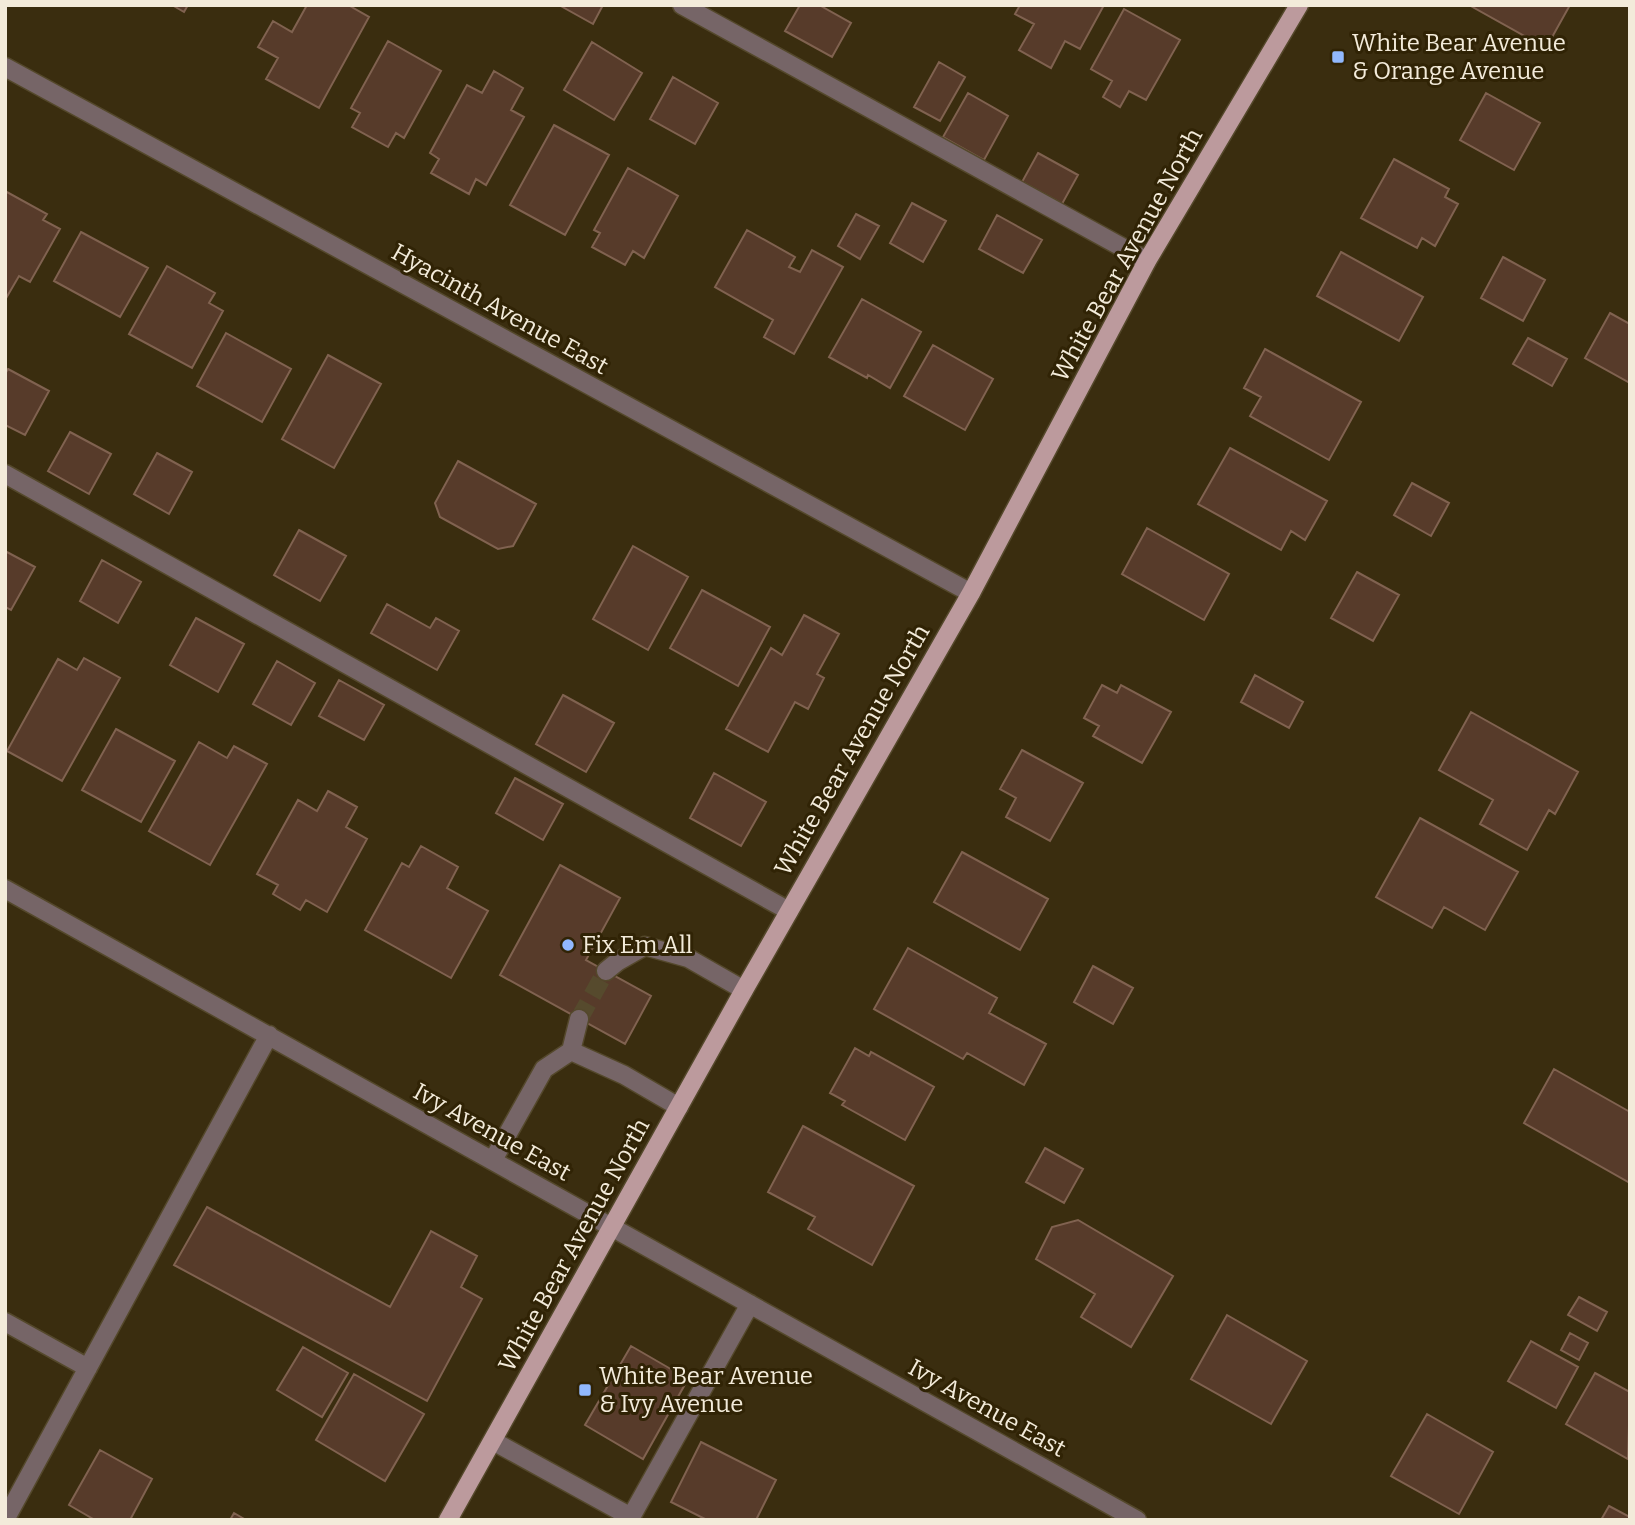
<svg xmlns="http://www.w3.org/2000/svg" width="1635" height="1525" font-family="Bitter,serif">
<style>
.building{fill:#573b2a;stroke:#806250;stroke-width:2}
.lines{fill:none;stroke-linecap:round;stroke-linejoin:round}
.minor-tunnel{stroke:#564a2d;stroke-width:18;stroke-dasharray:18 9;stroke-linecap:butt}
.minor-casing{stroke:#54482b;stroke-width:21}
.major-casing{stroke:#54482b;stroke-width:21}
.minor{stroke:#766567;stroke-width:18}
.major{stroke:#bc9a9d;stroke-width:18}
.poi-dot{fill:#91b8fd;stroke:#302305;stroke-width:2.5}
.labels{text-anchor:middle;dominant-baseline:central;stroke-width:6;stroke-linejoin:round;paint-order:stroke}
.poi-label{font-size:24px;fill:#f3ebda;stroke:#302305;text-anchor:start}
.street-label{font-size:24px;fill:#f3ebda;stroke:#302305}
</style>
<rect width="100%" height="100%" fill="#3a2d0f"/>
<path class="building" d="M 172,5 L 188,5 L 184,12 Z
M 307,5 L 348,5 L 369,17 L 319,108 L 266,79 L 278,58 L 258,47 L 273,21 L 292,32 Z
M 559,5 L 603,5 L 593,24 Z
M 800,5 L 819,5 L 851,23 L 832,57 L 785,31 Z
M 1020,5 L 1104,5 L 1080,49 L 1065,41 L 1051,68 L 1019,50 L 1034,24 L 1015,14 Z
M 1469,5 L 1570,5 L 1546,48 Z
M 1124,9 L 1180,40 L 1146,100 L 1129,91 L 1120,107 L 1103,97 L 1112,81 L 1091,69 Z
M 388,41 L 441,71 L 404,138 L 396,133 L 388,147 L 352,127 L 360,113 L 351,108 Z
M 592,42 L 642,73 L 614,120 L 564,90 Z
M 939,62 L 965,77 L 940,121 L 914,107 Z
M 494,71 L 523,88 L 511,110 L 524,117 L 486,185 L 476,179 L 469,194 L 431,173 L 439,159 L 430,153 L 467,85 L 482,93 Z
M 673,77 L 718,103 L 695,144 L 650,119 Z
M 968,93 L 1008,116 L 984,160 L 943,137 Z
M 1486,93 L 1540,123 L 1514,170 L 1460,140 Z
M 554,125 L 609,155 L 565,235 L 510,205 Z
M 1038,153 L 1078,175 L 1062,204 L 1022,182 Z
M 1394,159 L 1449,189 L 1445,197 L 1458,204 L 1435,246 L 1422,238 L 1417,248 L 1361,218 Z
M 628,168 L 678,196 L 644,258 L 633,251 L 625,265 L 592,247 L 600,233 L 594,230 Z
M 5,191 L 47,214 L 43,220 L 60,229 L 30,282 L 19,276 L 5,300 Z
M 912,203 L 946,221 L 923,262 L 890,243 Z
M 856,214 L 879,226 L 860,259 L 838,246 Z
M 997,215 L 1042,240 L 1023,273 L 979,249 Z
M 747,230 L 795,257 L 789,267 L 800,272 L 812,250 L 843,267 L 794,354 L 764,337 L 773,320 L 715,287 Z
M 81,232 L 148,268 L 120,317 L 54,281 Z
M 1341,252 L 1423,297 L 1399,341 L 1317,296 Z
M 1503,257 L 1545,280 L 1523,321 L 1481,298 Z
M 167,266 L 215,293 L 209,303 L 223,311 L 192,368 L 129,334 Z
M 862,299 L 921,332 L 890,388 L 868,375 L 867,378 L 829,357 Z
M 1610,313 L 1630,324 L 1630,383 L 1585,358 Z
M 226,333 L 291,369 L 262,422 L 197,386 Z
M 1528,338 L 1567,359 L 1552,386 L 1513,364 Z
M 933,345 L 993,379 L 965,430 L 904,396 Z
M 1265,349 L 1361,402 L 1329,460 L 1250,416 L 1261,397 L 1244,388 Z
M 328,355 L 381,384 L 334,468 L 282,439 Z
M 8,369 L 49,391 L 25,435 L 5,425 L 5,374 Z
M 70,432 L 111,454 L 89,494 L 48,471 Z
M 1230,448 L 1327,501 L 1305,540 L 1291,531 L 1281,550 L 1198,504 Z
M 157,453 L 192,472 L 169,514 L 134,494 Z
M 458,461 L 536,504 L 513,546 L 498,549 L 440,517 L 435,503 Z
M 1412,483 L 1449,503 L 1431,536 L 1394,515 Z
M 1147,528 L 1229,574 L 1204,620 L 1122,574 Z
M 299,530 L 346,556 L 320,601 L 274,575 Z
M 633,546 L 688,577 L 648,650 L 593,619 Z
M 5,551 L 35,567 L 11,610 L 5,607 Z
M 102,560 L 141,582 L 118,623 L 80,601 Z
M 1357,572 L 1399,595 L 1373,641 L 1331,618 Z
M 702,590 L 770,627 L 738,686 L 670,648 Z
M 387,604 L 430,628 L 436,618 L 459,631 L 437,670 L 371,633 Z
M 804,615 L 839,634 L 817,674 L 824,678 L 808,709 L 795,702 L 768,752 L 726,729 L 771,648 L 782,655 Z
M 196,618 L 244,644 L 218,692 L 170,665 Z
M 84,658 L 120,678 L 62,781 L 7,751 L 58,659 L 77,670 Z
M 277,661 L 315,683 L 291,725 L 253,704 Z
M 1255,675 L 1303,702 L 1289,728 L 1241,702 Z
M 339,680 L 384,705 L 364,740 L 319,716 Z
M 1102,685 L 1117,693 L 1121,685 L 1171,712 L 1142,763 L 1093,736 L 1099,726 L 1084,718 Z
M 563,695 L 614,723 L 586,772 L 536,744 Z
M 1471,712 L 1578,772 L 1555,814 L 1549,810 L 1527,850 L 1480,824 L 1493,800 L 1439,770 Z
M 116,729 L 175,761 L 141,822 L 82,790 Z
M 199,742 L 227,758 L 234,746 L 267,764 L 210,865 L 149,831 Z
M 1022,750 L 1083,783 L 1050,841 L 1006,817 L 1016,798 L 1000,789 Z
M 714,773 L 766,802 L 741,846 L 690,818 Z
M 515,778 L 563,804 L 543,840 L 496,813 Z
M 328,791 L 357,807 L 346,827 L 367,839 L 327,912 L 306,900 L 300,910 L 273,894 L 278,885 L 257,874 L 298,800 L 317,811 Z
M 1420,818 L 1518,872 L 1485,930 L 1444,907 L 1432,928 L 1376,897 Z
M 421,846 L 458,867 L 447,888 L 488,911 L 451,978 L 365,930 L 402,863 L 409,867 Z
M 962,852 L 1048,899 L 1020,950 L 934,902 Z
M 560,865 L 620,898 L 586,960 L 651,996 L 625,1044 L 500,975 Z
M 908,948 L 997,998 L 989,1013 L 1046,1044 L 1024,1085 L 967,1053 L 963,1059 L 874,1009 Z
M 1093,966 L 1133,988 L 1113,1024 L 1074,1002 Z
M 855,1048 L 869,1056 L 871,1052 L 934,1087 L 905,1140 L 842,1105 L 845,1101 L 830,1093 Z
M 1554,1069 L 1630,1112 L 1630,1183 L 1524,1123 Z
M 803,1126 L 914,1186 L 872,1265 L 808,1229 L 815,1217 L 768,1192 Z
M 1045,1148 L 1083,1169 L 1064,1203 L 1026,1182 Z
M 207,1207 L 390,1307 L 431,1231 L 477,1256 L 461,1287 L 482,1299 L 427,1401 L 174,1265 Z
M 1078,1220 L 1173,1276 L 1131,1347 L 1081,1317 L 1095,1294 L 1036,1259 L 1052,1227 Z
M 1579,1297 L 1607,1312 L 1597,1331 L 1568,1315 Z
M 1227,1315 L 1307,1361 L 1271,1424 L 1191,1379 Z
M 1570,1333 L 1588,1343 L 1579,1360 L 1561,1350 Z
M 1531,1341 L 1578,1367 L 1556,1408 L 1508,1381 Z
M 631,1346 L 688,1379 L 643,1459 L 585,1425 Z
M 303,1347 L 348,1373 L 322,1417 L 277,1390 Z
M 1595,1373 L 1630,1392 L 1628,1459 L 1566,1424 Z
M 354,1374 L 424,1414 L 385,1481 L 316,1440 Z
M 1427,1414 L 1493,1452 L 1459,1514 L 1391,1476 Z
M 701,1442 L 776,1480 L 756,1520 L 707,1520 L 671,1502 Z
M 100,1450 L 152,1479 L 130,1520 L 95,1520 L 69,1505 Z
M 1609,1506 L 1630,1517 L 1630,1520 L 1601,1520 Z
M 234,1513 L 246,1520 L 230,1520 Z"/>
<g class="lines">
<path class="minor-tunnel" d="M 579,1019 L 606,971"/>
<defs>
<path id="minor" d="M 682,5 L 1147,261
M 5,67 L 971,593
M 5,474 L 789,911
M 5,889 L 1137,1520
M 606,971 L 617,962 L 645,946 L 688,958 L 744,990
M 571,1051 L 579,1019
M 493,1160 L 544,1069 L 571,1051 L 624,1075 L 679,1107
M 5,1322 L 88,1368
M 493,1441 L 631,1517 L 750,1304
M 5,1520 L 269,1035"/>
<path id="major" d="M 448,1520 L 744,990 L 971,593 L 1147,261 L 1299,5"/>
</defs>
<use href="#minor" class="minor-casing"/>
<use href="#major" class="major-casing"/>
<use href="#minor" class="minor"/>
<use href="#major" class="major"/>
</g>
<g class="poi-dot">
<rect x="1331" y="50" width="14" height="14" rx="3.5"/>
<circle cx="568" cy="945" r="7"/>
<rect x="578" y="1383" width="14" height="14" rx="3.5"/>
</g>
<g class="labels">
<g class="poi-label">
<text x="1352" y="43">White Bear Avenue<tspan x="1352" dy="28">&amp; Orange Avenue</tspan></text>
<text x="582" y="945">Fix Em All</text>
<text x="599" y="1376">White Bear Avenue<tspan x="599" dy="28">&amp; Ivy Avenue</tspan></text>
</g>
<g class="street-label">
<text transform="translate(1127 255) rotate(-61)">White Bear Avenue North</text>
<text transform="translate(500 309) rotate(29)">Hyacinth Avenue East</text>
<text transform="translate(852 750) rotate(-60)">White Bear Avenue North</text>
<text transform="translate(492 1132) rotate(29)">Ivy Avenue East</text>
<text transform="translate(574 1245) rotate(-61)">White Bear Avenue North</text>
<text transform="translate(987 1408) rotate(29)">Ivy Avenue East</text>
</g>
</g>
<rect width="1635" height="1525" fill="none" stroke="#f3ebda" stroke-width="14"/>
</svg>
